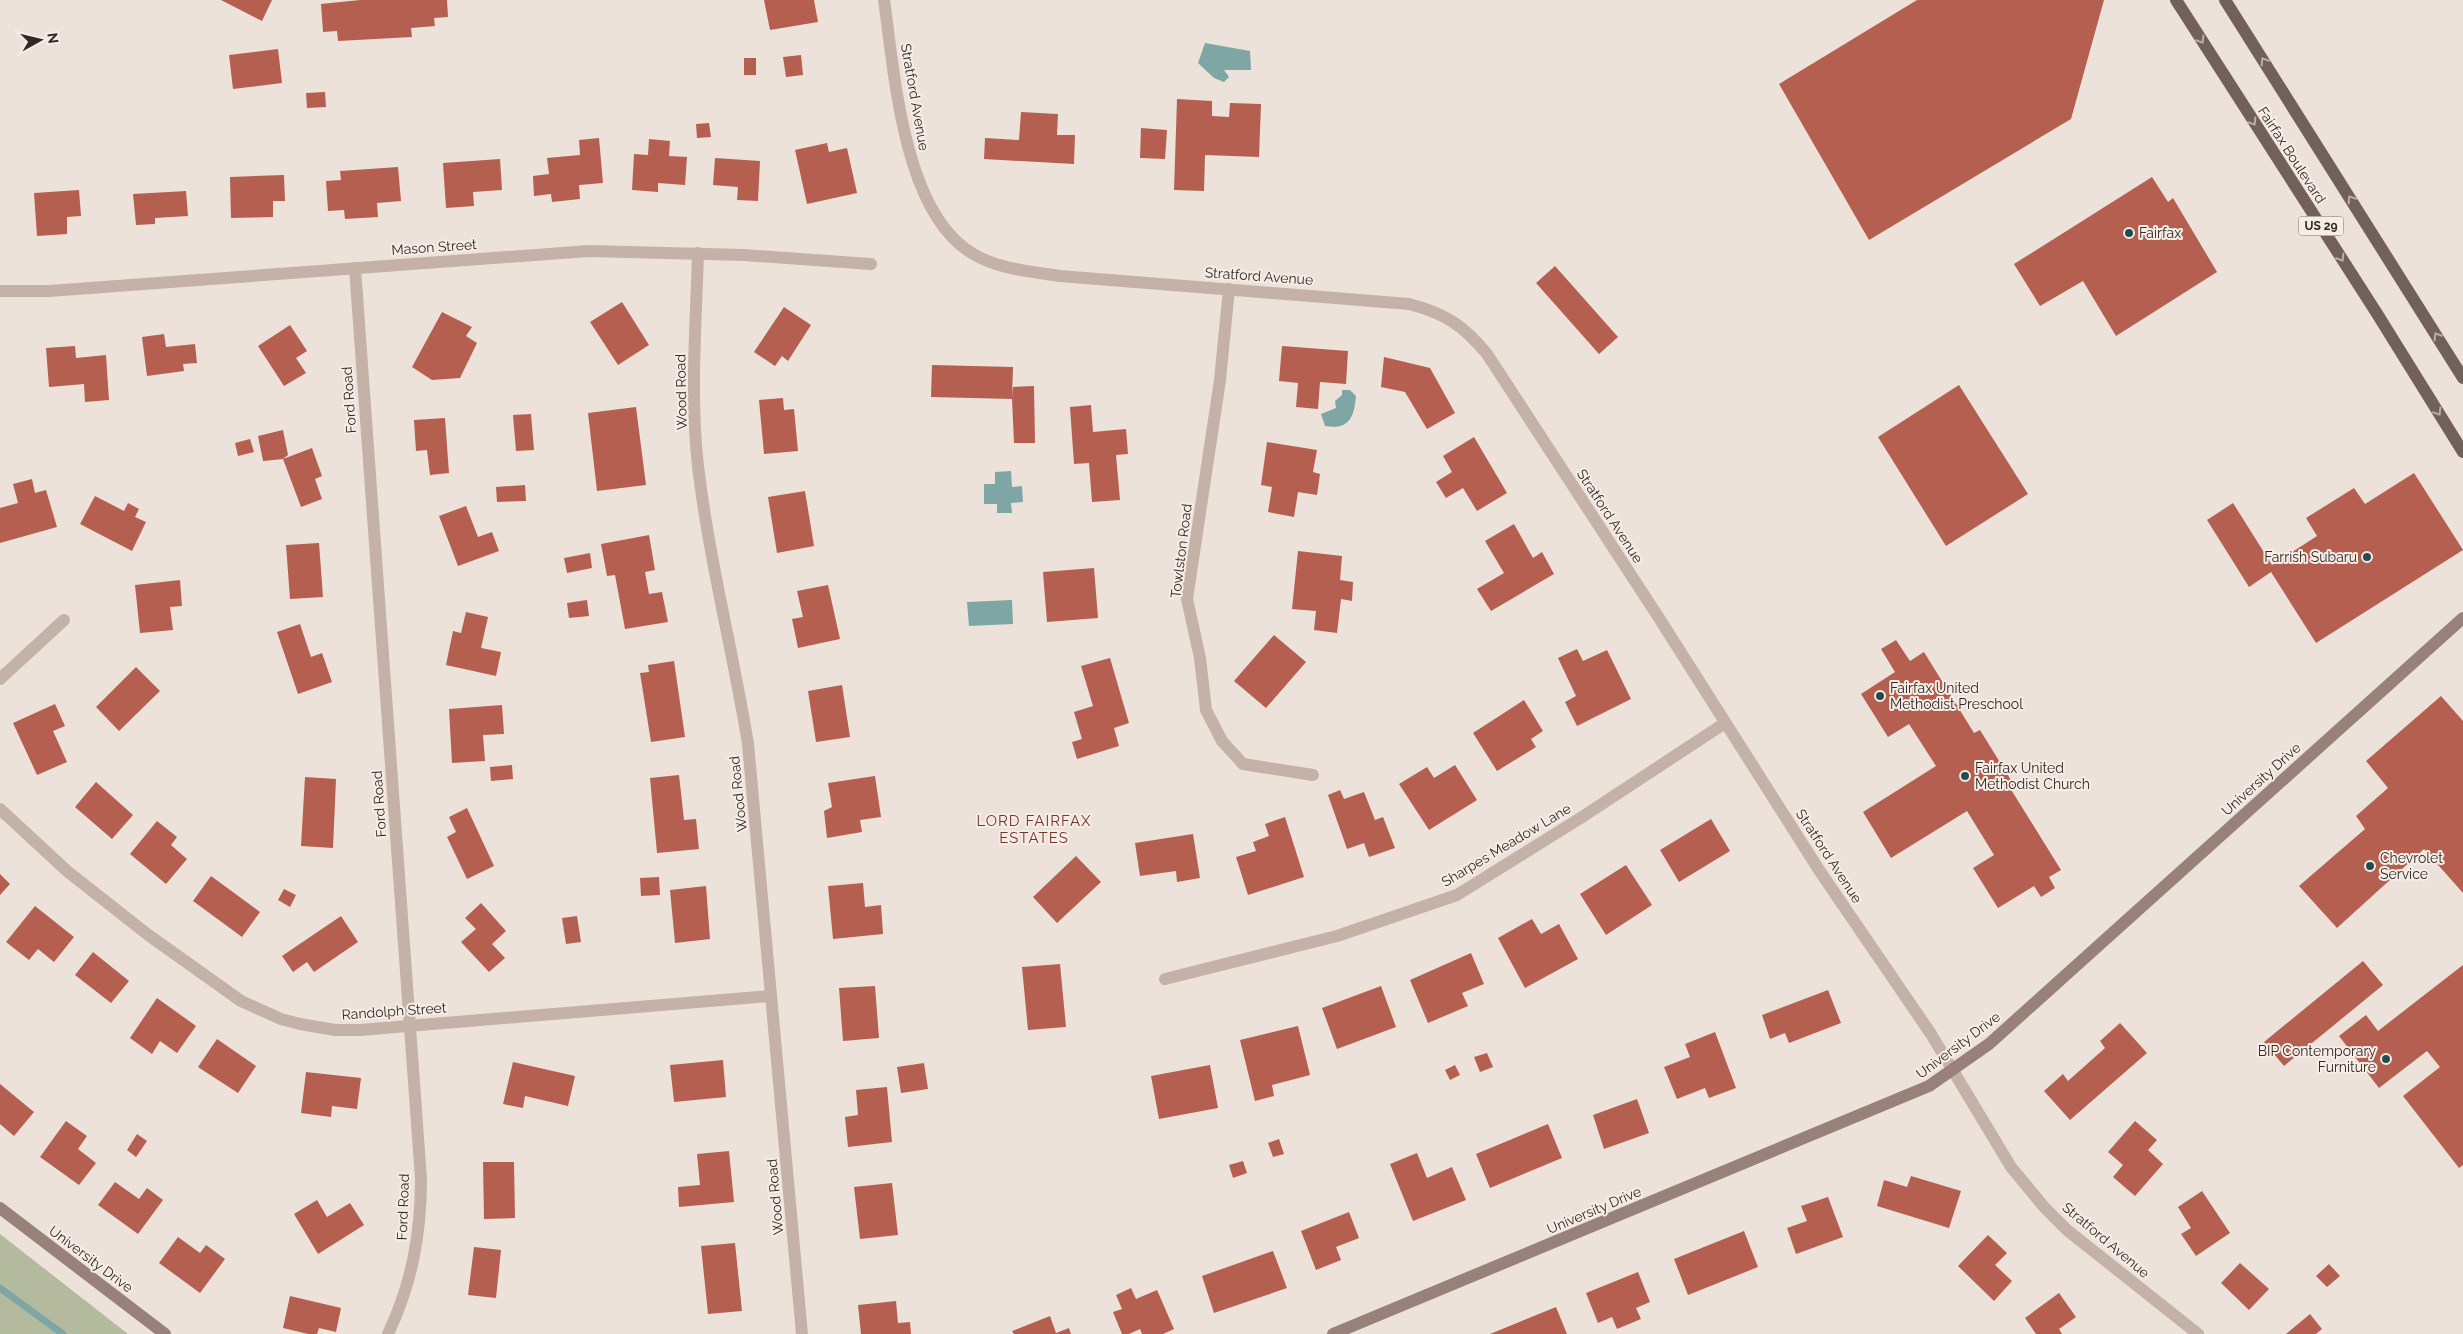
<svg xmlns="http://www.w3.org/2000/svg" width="2463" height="1334" font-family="Raleway,sans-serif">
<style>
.green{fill:#b3ba9d}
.water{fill:#7da6a4}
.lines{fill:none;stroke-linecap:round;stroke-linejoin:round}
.stream{stroke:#7da6a4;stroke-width:7}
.building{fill:#b55f51}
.street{stroke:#c4b2a8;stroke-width:12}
.secondary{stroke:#97817a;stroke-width:12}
.primary{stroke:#72605a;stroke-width:12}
.oneway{stroke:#bbaea7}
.poi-dot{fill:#234d4c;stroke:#f6ede6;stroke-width:2}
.labels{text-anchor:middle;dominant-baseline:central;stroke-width:4;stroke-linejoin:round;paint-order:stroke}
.shield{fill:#f6ede6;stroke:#6d6460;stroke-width:1}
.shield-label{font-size:12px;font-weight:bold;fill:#322927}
.street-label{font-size:14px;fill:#322927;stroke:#f6ede6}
.poi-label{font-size:14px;fill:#322927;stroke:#f6ede6;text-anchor:start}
.neighbourhood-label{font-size:15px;letter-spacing:1px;fill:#76352b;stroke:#f6ede6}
</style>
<rect width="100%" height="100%" fill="#ede2da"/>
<path class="green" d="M 0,1234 L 128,1334 L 0,1334 Z"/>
<path class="water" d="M 1205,43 L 1250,51 L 1251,70 L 1224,70 L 1229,77 L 1224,82 L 1214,78 L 1198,63 Z
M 1342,390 L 1350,390 L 1356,396 C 1354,418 1349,430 1325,426 L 1321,414 L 1336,408 L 1335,401 L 1342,395 Z
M 1011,471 L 1012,487 L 1022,486 L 1023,502 L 1011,503 L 1012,513 L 997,513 L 997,504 L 984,504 L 984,484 L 995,484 L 995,472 Z
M 1012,600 L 1013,624 L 969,626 L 967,602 Z"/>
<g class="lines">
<path class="stream" d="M 0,1288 L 63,1334"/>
</g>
<path class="building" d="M 221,0 L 272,0 L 262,21 Z
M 360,0 L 447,0 L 448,17 L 434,18 L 435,26 L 411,28 L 412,37 L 338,41 L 337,31 L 323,32 L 321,4 Z
M 764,0 L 814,0 L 818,22 L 770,30 Z
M 1917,0 L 2104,0 L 2071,119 L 1869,240 L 1779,84 Z
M 278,49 L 282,83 L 233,89 L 229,55 Z
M 801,55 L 803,75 L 786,77 L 783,57 Z
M 744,58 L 756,58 L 756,75 L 744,75 Z
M 325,92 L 326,107 L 307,108 L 306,93 Z
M 1177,99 L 1212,101 L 1212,116 L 1229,117 L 1230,103 L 1261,104 L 1259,157 L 1205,155 L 1204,191 L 1174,190 Z
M 1021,112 L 1058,114 L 1057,135 L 1075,135 L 1074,164 L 984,159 L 985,138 L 1019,140 Z
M 709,123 L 711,137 L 697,138 L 696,124 Z
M 1141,128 L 1167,130 L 1165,159 L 1140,158 Z
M 599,138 L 603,183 L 579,185 L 580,199 L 552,202 L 551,194 L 534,196 L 533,176 L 549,174 L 547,158 L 580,155 L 579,140 Z
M 649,139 L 670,141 L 669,156 L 687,157 L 685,185 L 658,183 L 658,192 L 632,190 L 634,154 L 648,155 Z
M 827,143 L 829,152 L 847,148 L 857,193 L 807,204 L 795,150 Z
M 715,158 L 760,161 L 758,201 L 737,200 L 738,187 L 713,185 Z
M 500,159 L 502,190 L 473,192 L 474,206 L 446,208 L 443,163 Z
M 398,167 L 401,201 L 377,203 L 378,217 L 345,219 L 344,210 L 328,211 L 326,181 L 341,180 L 340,171 Z
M 284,175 L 285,201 L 273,201 L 273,217 L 231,218 L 230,177 Z
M 2152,177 L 2168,202 L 2173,198 L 2217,272 L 2116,336 L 2083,281 L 2040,306 L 2014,264 Z
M 79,190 L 81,216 L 67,217 L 67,234 L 37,236 L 34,193 Z
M 186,191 L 188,216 L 155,218 L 155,224 L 136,225 L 133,194 Z
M 1555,266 L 1618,337 L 1599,354 L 1536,283 Z
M 622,302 L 649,345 L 618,365 L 590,322 Z
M 784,307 L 811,325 L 788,361 L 782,356 L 775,366 L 754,352 Z
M 442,312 L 472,327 L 466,336 L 477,343 L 460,378 L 432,380 L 412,367 Z
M 290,325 L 307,351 L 296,358 L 306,373 L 284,386 L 258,346 Z
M 164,334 L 166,347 L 195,344 L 197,363 L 183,364 L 184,371 L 147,376 L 142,337 Z
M 75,346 L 76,358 L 106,355 L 109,400 L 85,402 L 84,384 L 49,387 L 46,348 Z
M 1282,346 L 1348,351 L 1346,384 L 1320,382 L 1318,409 L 1296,407 L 1298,383 L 1279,381 Z
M 1384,357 L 1430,368 L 1455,413 L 1427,429 L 1405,392 L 1381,387 Z
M 932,365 L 1013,367 L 1012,397 L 1013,387 L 1034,386 L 1035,443 L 1014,443 L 1012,399 L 931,397 Z
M 1959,385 L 2028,494 L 1946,546 L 1878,437 Z
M 783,398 L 784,410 L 794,409 L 798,451 L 764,454 L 759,400 Z
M 1091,405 L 1093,432 L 1126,429 L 1128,454 L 1116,455 L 1120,500 L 1092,502 L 1089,463 L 1074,464 L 1070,407 Z
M 636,407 L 646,485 L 597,491 L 588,413 Z
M 531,414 L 534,450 L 516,451 L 513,415 Z
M 445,418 L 449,473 L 430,475 L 427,450 L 416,451 L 414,420 Z
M 283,430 L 288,455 L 283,459 L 263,461 L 258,436 Z
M 1474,437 L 1507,493 L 1477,511 L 1463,488 L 1446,498 L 1436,482 L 1452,472 L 1443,456 Z
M 250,439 L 254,452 L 238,456 L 235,443 Z
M 1267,442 L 1317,450 L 1313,472 L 1320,474 L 1317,495 L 1298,492 L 1294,517 L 1268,512 L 1272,487 L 1261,485 Z
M 312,448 L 322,476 L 315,479 L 322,499 L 301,507 L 283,459 Z
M 2414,473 L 2463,550 L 2316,643 L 2271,572 L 2249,587 L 2207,520 L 2233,503 L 2272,565 L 2317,536 L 2306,518 L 2354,488 L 2365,504 Z
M 32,479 L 35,493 L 46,490 L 57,527 L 0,543 L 0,508 L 18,503 L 13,484 Z
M 525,485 L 526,501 L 497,502 L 496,487 Z
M 805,491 L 814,546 L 777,553 L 768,497 Z
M 95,496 L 124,511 L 128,503 L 139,509 L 135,517 L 146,522 L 132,551 L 80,524 Z
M 466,506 L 478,537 L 492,532 L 499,551 L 458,566 L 439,516 Z
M 1514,524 L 1533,558 L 1542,552 L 1554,574 L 1491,611 L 1477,589 L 1504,573 L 1485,541 Z
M 649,535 L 655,570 L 645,572 L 649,594 L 662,592 L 668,622 L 625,629 L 615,575 L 607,576 L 601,544 Z
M 319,543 L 323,597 L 290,599 L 286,545 Z
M 1298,551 L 1342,556 L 1340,580 L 1353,582 L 1352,601 L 1341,599 L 1337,633 L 1314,630 L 1316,611 L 1292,609 Z
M 590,553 L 592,568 L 567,573 L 564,558 Z
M 1094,568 L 1098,618 L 1047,622 L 1043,572 Z
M 180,580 L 182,606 L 170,607 L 173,630 L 140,633 L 135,585 Z
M 828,585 L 840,639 L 798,648 L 792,619 L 803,617 L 797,591 Z
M 587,600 L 589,616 L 569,618 L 567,603 Z
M 466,612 L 488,617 L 481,648 L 501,652 L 496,676 L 446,665 L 453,631 L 461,633 Z
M 300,624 L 311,657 L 322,653 L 332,682 L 298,694 L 277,632 Z
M 1274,635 L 1306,662 L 1266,708 L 1234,681 Z
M 1896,640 L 1910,661 L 1924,652 L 1974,733 L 1980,730 L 2014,785 L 2010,788 L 2061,870 L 2049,877 L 2055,888 L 2041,897 L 2034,886 L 1998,908 L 1973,868 L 1994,855 L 1967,811 L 1891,858 L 1863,812 L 1936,766 L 1909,724 L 1888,737 L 1861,694 L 1895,672 L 1881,649 Z
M 1577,649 L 1583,661 L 1607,650 L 1631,699 L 1577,726 L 1565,702 L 1576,696 L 1558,658 Z
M 1110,658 L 1129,723 L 1114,728 L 1119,746 L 1077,759 L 1072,742 L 1082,739 L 1074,712 L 1093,706 L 1081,666 Z
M 674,661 L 685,737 L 651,742 L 640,673 L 649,672 L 648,665 Z
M 136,667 L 160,691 L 119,731 L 96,707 Z
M 842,685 L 850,737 L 816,742 L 808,691 Z
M 2441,696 L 2463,721 L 2463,893 L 2424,849 L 2337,928 L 2299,886 L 2365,829 L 2356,816 L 2388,788 L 2366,761 Z
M 1524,700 L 1543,731 L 1531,739 L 1536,747 L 1497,771 L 1473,733 Z
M 55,704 L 65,726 L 53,731 L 67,762 L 37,775 L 13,723 Z
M 502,705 L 504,734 L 483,735 L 485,761 L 452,763 L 449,709 Z
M 512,765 L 513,779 L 491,781 L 490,767 Z
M 1455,765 L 1477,800 L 1429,830 L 1399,784 L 1427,767 L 1434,778 Z
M 679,775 L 684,820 L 696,819 L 699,849 L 657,853 L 650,778 Z
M 875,776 L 881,817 L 860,820 L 862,832 L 827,838 L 824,811 L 832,807 L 828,783 Z
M 305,777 L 336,779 L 333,848 L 301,846 Z
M 96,782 L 133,815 L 112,839 L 75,807 Z
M 1340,790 L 1344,799 L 1364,792 L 1375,820 L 1383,817 L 1395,848 L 1369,857 L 1364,843 L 1347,849 L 1328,795 Z
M 467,808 L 494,866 L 467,879 L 447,837 L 456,832 L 449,817 Z
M 1285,817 L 1304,877 L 1248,895 L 1236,857 L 1256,851 L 1253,842 L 1269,836 L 1265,824 Z
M 1711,819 L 1730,851 L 1679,882 L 1660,850 Z
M 157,821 L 177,837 L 171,845 L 187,859 L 166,884 L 130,854 Z
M 1193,834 L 1200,878 L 1177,882 L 1176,871 L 1140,876 L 1135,843 Z
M 1076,856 L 1101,882 L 1057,923 L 1033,897 Z
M 1626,865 L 1652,905 L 1606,935 L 1580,894 Z
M 0,874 L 10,884 L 0,895 Z
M 211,876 L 260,912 L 242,937 L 193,901 Z
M 659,877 L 660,895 L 641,896 L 640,878 Z
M 863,883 L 865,907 L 881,905 L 883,934 L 833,939 L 828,886 Z
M 706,886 L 710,939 L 675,943 L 670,890 Z
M 284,889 L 296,895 L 290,907 L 278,900 Z
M 481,903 L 506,931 L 492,944 L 505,958 L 489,972 L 461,942 L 476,929 L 465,918 Z
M 35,906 L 74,937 L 54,962 L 38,949 L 29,960 L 6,942 Z
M 341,916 L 358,942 L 314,972 L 307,962 L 293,972 L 282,956 Z
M 577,916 L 581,942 L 566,944 L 562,918 Z
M 1532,919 L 1541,934 L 1559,924 L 1578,959 L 1525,988 L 1498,938 Z
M 93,952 L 129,981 L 111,1003 L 75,975 Z
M 1471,953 L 1484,984 L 1462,993 L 1468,1006 L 1428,1023 L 1410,980 Z
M 2363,961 L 2383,985 L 2284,1066 L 2264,1042 Z
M 1060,964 L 1066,1027 L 1028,1030 L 1022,967 Z
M 2463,965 L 2463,1165 L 2459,1168 L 2403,1096 L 2440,1067 L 2427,1051 L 2379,1088 L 2339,1036 L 2366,1015 L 2378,1031 Z
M 875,986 L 879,1038 L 843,1041 L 839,988 Z
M 1381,986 L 1396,1027 L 1337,1049 L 1322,1008 Z
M 1828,990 L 1841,1023 L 1789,1043 L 1785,1033 L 1770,1039 L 1762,1015 Z
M 157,998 L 196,1026 L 177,1053 L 160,1041 L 152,1054 L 130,1038 Z
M 2120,1023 L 2147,1053 L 2070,1120 L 2044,1091 L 2063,1074 L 2068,1081 L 2105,1048 L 2100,1041 Z
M 1298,1026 L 1310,1075 L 1272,1085 L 1274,1096 L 1255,1101 L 1240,1040 Z
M 1715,1032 L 1736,1088 L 1709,1098 L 1705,1088 L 1677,1099 L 1664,1067 L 1690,1057 L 1685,1044 Z
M 217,1039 L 256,1066 L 238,1093 L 198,1067 Z
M 1487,1053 L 1493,1067 L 1480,1072 L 1474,1057 Z
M 723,1060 L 726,1097 L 674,1102 L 670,1065 Z
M 513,1062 L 575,1076 L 568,1106 L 525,1096 L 523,1108 L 503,1104 Z
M 924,1063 L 928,1089 L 901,1093 L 897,1067 Z
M 1210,1065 L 1218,1108 L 1159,1119 L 1151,1076 Z
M 1455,1065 L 1460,1075 L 1450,1080 L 1445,1070 Z
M 306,1072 L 361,1078 L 357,1109 L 332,1106 L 331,1117 L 301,1113 Z
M 0,1084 L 34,1112 L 14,1136 L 0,1124 Z
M 887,1087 L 892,1142 L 848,1147 L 845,1117 L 858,1115 L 856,1090 Z
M 1637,1099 L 1649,1133 L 1604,1149 L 1593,1115 Z
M 66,1121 L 87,1136 L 78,1149 L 96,1163 L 79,1185 L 40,1157 Z
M 2135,1121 L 2157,1140 L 2148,1150 L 2163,1164 L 2135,1196 L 2113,1177 L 2123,1165 L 2108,1152 Z
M 1548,1124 L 1562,1158 L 1490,1188 L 1476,1154 Z
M 137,1134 L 147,1141 L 136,1157 L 127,1150 Z
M 1279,1139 L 1284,1154 L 1273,1157 L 1268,1143 Z
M 729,1151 L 734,1202 L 679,1207 L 678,1187 L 700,1185 L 697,1154 Z
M 1417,1153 L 1427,1178 L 1452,1167 L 1466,1200 L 1413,1221 L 1390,1164 Z
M 1243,1161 L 1247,1173 L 1233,1178 L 1229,1165 Z
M 483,1162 L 514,1162 L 515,1218 L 484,1219 Z
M 1911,1176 L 1961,1191 L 1949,1228 L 1877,1206 L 1884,1180 L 1907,1187 Z
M 115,1182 L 139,1199 L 147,1188 L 163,1200 L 138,1234 L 98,1205 Z
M 892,1183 L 898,1235 L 860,1239 L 854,1187 Z
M 2202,1191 L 2230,1233 L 2196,1256 L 2181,1234 L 2191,1228 L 2178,1207 Z
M 1828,1197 L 1843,1237 L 1796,1254 L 1787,1228 L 1807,1221 L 1801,1206 Z
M 317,1200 L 327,1217 L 350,1203 L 364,1225 L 318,1254 L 294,1214 Z
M 1349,1212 L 1359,1238 L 1336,1247 L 1341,1260 L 1316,1270 L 1301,1231 Z
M 1744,1231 L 1758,1267 L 1688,1295 L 1674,1259 Z
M 1988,1235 L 2007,1253 L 1995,1265 L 2012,1281 L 1994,1301 L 1958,1266 Z
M 178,1237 L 200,1253 L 206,1245 L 225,1259 L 200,1293 L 159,1263 Z
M 735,1243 L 742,1311 L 708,1314 L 701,1246 Z
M 474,1247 L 501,1250 L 496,1298 L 468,1295 Z
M 1273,1251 L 1287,1288 L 1214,1313 L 1202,1276 Z
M 2240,1263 L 2269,1289 L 2249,1310 L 2221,1283 Z
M 2329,1264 L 2340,1276 L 2327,1287 L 2316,1276 Z
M 1638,1272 L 1650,1302 L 1636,1308 L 1641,1319 L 1617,1329 L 1612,1317 L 1598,1323 L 1586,1293 Z
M 1131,1288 L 1136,1299 L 1157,1290 L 1174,1329 L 1163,1334 L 1142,1334 L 1140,1329 L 1129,1334 L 1122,1334 L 1113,1312 L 1122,1309 L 1116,1295 Z
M 2059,1293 L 2076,1317 L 2059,1329 L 2062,1334 L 2036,1334 L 2025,1318 Z
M 290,1296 L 341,1308 L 336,1332 L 319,1328 L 317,1334 L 308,1334 L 283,1328 Z
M 896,1301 L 898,1323 L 910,1322 L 911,1334 L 861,1334 L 858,1305 Z
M 1556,1307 L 1567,1334 L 1490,1334 Z
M 2310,1314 L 2322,1329 L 2316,1334 L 2286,1334 Z
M 1050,1316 L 1056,1333 L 1069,1328 L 1071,1334 L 1014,1334 L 1012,1331 Z"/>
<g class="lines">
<path class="street" d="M 884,0 C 895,75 903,225 983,259 C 1007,270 1035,272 1060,276 L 1409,304 C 1445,313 1464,326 1487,354 L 1659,618 L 1819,870 L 1931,1034 L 2011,1167 L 2045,1208 L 2067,1230 L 2198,1334
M 698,253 C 696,324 690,396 698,466 C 709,560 733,651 748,744 L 802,1334
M 355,268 L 421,1179 C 421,1234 412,1283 388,1334
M 1229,289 L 1220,380 L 1187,599 L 1200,658 L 1206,710 L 1222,741 L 1243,764 L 1313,775
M 0,291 L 49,291 L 589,251 L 743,255 L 871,264
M 0,679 L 64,620
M 0,809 L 67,871 L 147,934 L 241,1001 L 281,1019 L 300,1024 L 335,1030 L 360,1030 L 771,996
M 1165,979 L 1337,936 L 1457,895 L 1579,819 L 1725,723"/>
<path class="secondary" d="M 0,1208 L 165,1334
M 1333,1334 L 1929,1086 L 1989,1044 L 2463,618"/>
<path class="primary" d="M 2176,0 L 2376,312 L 2463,452
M 2225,0 L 2463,378"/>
</g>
<defs><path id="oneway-chevron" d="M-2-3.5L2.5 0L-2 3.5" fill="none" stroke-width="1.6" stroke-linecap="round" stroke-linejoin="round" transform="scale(1.25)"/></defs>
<g class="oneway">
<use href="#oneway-chevron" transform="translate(2201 40) rotate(58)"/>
<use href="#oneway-chevron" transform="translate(2264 61) rotate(-122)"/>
<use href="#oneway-chevron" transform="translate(2253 122) rotate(57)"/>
<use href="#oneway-chevron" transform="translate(2351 199) rotate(-122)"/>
<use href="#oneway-chevron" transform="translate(2341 258) rotate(57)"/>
<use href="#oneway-chevron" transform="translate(2437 336) rotate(-122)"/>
<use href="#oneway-chevron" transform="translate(2438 412) rotate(58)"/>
</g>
<g class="poi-dot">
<circle cx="2129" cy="233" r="5"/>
<circle cx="2367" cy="557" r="5"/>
<circle cx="1880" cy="696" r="5"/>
<circle cx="1965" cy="776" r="5"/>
<circle cx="2370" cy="866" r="5"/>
<circle cx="2386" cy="1059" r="5"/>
</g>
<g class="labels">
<rect class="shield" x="2298.5" y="216.5" width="45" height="19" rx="4"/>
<g class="shield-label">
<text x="2321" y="226">US 29</text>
</g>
<g class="street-label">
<text transform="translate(915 97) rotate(80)">Stratford Avenue</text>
<text transform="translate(2292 155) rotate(57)">Fairfax Boulevard</text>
<text transform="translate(434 247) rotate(-4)">Mason Street</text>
<text transform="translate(1259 276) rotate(4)">Stratford Avenue</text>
<text transform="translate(681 392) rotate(-91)">Wood Road</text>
<text transform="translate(349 400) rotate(-94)">Ford Road</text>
<text transform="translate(1610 516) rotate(57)">Stratford Avenue</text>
<text transform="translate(1181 551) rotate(-83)">Towlston Road</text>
<text transform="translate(2261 779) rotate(-42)">University Drive</text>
<text transform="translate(738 794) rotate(-96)">Wood Road</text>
<text transform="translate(379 804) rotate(-94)">Ford Road</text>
<text transform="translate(1506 845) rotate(-31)">Sharpes Meadow Lane</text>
<text transform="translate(1829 856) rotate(57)">Stratford Avenue</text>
<text transform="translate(394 1011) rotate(-4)">Randolph Street</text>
<text transform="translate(1958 1045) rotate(-37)">University Drive</text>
<text transform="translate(775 1197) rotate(-95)">Wood Road</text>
<text transform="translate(403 1207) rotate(-88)">Ford Road</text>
<text transform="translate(1594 1210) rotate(-23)">University Drive</text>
<text transform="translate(2106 1240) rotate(40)">Stratford Avenue</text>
<text transform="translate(91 1259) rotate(37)">University Drive</text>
</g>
<g class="poi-label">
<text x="2139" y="233">Fairfax</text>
<text x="2357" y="557" text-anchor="end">Farrish Subaru</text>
<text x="1890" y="688">Fairfax United<tspan x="1890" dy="16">Methodist Preschool</tspan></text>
<text x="1975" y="768">Fairfax United<tspan x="1975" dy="16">Methodist Church</tspan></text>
<text x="2380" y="858">Chevrolet<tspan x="2380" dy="16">Service</tspan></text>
<text x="2376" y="1051" text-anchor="end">BIP Contemporary<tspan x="2376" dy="16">Furniture</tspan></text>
</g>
<g class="neighbourhood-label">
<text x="1034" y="821">LORD FAIRFAX<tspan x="1034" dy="17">ESTATES</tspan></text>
</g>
</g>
<g transform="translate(40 40) rotate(82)" stroke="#f6ede6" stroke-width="4" paint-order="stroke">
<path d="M0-4L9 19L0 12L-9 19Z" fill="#322927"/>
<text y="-8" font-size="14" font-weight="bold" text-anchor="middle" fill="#322927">N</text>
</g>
</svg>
